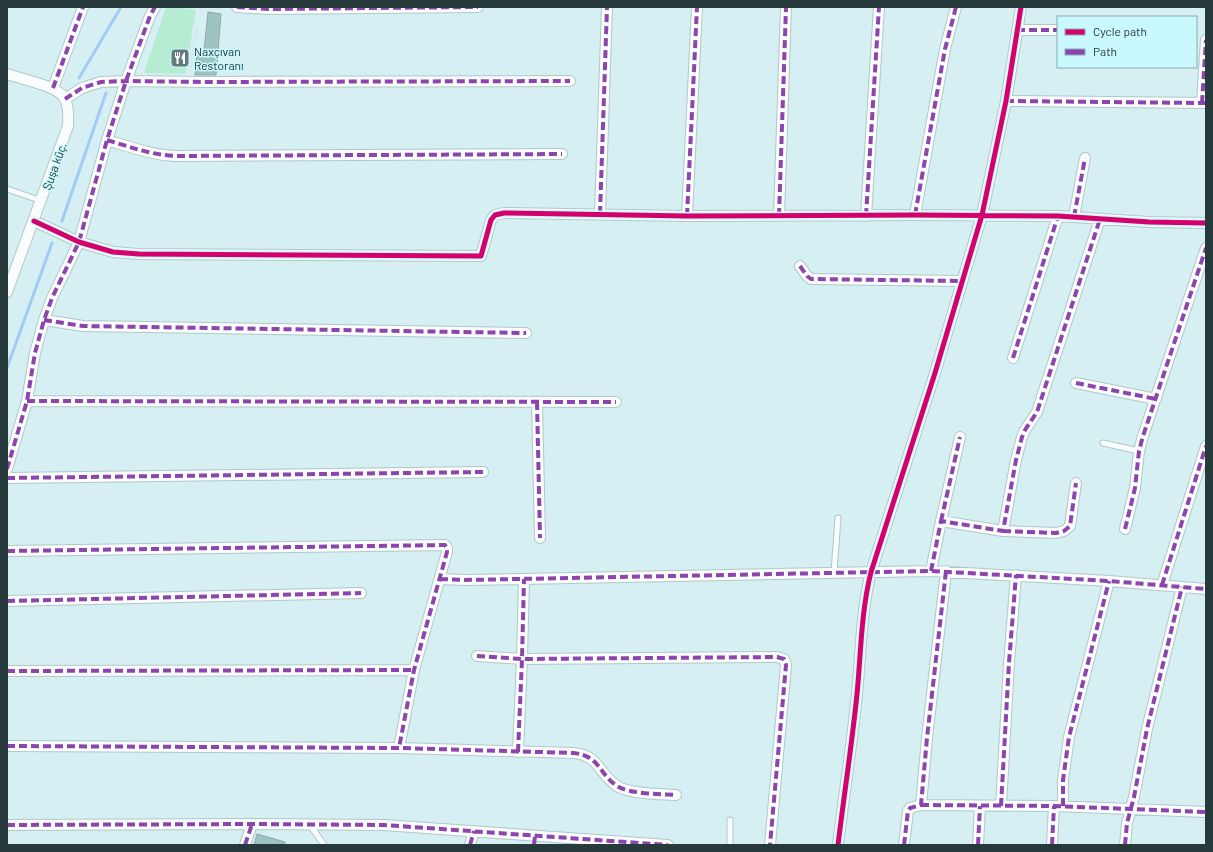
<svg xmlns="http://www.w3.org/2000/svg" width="1213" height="852" font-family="Barlow,sans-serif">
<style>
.green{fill:#b6edd2}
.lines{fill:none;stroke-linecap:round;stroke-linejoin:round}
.stream{stroke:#a3cbf6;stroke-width:3}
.building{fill:#9dc4c1;stroke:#93a6a6}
.lane-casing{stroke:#b2c7c9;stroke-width:7}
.street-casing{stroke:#b2c7c9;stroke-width:12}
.path{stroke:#ced6d6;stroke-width:2;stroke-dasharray:1 3;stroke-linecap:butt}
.lane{stroke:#f9fdfd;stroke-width:5}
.street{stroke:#f9fdfd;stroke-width:10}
.quiet{stroke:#8e44ad;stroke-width:4;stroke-dasharray:8 4;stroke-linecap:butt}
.cycleway-casing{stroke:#c9f9fe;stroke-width:8}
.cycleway{stroke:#d6006c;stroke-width:5}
.labels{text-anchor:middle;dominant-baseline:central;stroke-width:3;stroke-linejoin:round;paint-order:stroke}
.poi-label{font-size:12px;fill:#26393b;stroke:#c9f9fe;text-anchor:start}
.street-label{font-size:12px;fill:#26393b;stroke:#c9f9fe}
</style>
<rect width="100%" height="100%" fill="#d5eff2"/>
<path class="green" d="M 166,7 L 177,7 L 196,10 L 185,74 L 144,73 Z"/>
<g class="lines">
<path class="stream" d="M 79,78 L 121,7
M 62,221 L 106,93
M 7,368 L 52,243"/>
</g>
<path class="building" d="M 208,12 L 221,14 L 216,75 L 195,75 L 197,50 L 204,51 Z
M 257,834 L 285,842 L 285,845 L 254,845 Z"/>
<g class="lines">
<defs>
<path id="lane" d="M 7,189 L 42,201
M 1103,443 L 1139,451
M 834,572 L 838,518
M 310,825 L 324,845
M 730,845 L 730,820"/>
<path id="street" d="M 237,7 L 268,9 L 478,7
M 1017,30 L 1058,30
M 7,74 C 17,77 27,80 37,83 C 64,91 70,97 68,126 L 7,292
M 53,88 L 83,7
M 65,99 L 82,88 L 101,82 L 126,81 L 206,82 L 570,81
M 1006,101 L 1206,103
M 1202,103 L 1206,40
M 107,140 C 130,147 152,155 176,156 L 562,154
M 600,214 L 607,7
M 915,215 L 945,49 L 956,7
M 687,216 L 697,7
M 779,216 L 786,7
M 866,216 L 879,7
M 1074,217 L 1085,158
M 34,221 L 79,242 L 113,252 L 139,254 L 481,256 L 491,220 L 495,215 L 504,213 L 687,216 L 915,215 L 1058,216 L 1149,222 L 1206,223
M 800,266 L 807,276 L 811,279 L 962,281
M 44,320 L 83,326 L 526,333
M 1013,358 L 1058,216
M 1076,383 L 1156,399
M 27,401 L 616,402
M 537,402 L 540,538
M 7,469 L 27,401 L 35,353 L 44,320 L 52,298 L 79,242 L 107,140 L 126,81 L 150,16 L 155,7
M 7,478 L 483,472
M 941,521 L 960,437
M 1125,529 L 1135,488 L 1139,451 L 1143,436 L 1206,248
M 1003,531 L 1056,533 L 1064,531 L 1070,526 L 1076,483
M 7,551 L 445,545 L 447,548 L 447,552 L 414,670 L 399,748
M 931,571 L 941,521 L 1003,531 L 1016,460 L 1022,437 L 1025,430 L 1037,412 L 1100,219
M 440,579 L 465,580 L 931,571 L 1109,581 L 1206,589
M 1162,585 L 1206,446
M 7,601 L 361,593
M 477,656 L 522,659 L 777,657 L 784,659 L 786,665 L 770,845
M 7,671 L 414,670
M 7,746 L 399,748 L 574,753 C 600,756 598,773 617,786 C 628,794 662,794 676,795
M 518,752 L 522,659 L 524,579
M 921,805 L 1054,806 L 1206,812
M 1001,806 L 1009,663 L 1016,575
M 1063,806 L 1063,780 L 1069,737 L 1109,581
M 7,825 L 252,824 L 384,825 L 668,845
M 245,845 L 252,824
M 470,845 L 474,831
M 838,845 C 844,795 852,744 857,694 C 861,653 861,612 871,572 L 935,373 L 982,215 L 1006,101 L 1021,7
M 904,845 L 908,811 L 910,808 L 921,805 L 927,738 L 946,571
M 978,845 L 980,806
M 1052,845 L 1054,806
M 1125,845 L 1127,823 L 1134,797 L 1147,729 L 1182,587"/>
</defs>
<use href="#lane" class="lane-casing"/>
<use href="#street" class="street-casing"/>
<path class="path" d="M 190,71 L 197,26"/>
<use href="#lane" class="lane"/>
<use href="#street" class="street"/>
<path class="quiet" d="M 237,7 L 268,9 L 478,7
M 1017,30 L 1058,30
M 53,88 L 83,7
M 65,99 L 82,88 L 101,82 L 126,81 L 206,82 L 570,81
M 1006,101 L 1206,103
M 1202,103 L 1206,40
M 107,140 C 130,147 152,155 176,156 L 562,154
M 600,214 L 607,7
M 915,215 L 945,49 L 956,7
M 687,216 L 697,7
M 779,216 L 786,7
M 866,216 L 879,7
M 1074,217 L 1085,158
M 800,266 L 807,276 L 811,279 L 962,281
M 44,320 L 83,326 L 526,333
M 1013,358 L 1058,216
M 1076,383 L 1156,399
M 27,401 L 616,402
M 537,402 L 540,538
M 7,469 L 27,401 L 35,353 L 44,320 L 52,298 L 79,242 L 107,140 L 126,81 L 150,16 L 155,7
M 7,478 L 483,472
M 941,521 L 960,437
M 1125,529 L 1135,488 L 1139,451 L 1143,436 L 1206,248
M 1003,531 L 1056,533 L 1064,531 L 1070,526 L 1076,483
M 7,551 L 445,545 L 447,548 L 447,552 L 414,670 L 399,748
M 931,571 L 941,521 L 1003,531 L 1016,460 L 1022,437 L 1025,430 L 1037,412 L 1100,219
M 440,579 L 465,580 L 931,571 L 1109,581 L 1206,589
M 1162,585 L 1206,446
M 7,601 L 361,593
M 477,656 L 522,659 L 777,657 L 784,659 L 786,665 L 770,845
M 7,671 L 414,670
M 7,746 L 399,748 L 574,753 C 600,756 598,773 617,786 C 628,794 662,794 676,795
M 518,752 L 522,659 L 524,579
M 921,805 L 1054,806 L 1206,812
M 1001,806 L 1009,663 L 1016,575
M 1063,806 L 1063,780 L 1069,737 L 1109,581
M 7,825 L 252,824 L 384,825 L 668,845
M 245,845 L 252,824
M 470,845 L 474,831
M 534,845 L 535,836
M 904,845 L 908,811 L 910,808 L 921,805 L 927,738 L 946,571
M 978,845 L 980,806
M 1052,845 L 1054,806
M 1125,845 L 1127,823 L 1134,797 L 1147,729 L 1182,587"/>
<defs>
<path id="cycleway" d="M 34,221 L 79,242 L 113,252 L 139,254 L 481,256 L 491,220 L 495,215 L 504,213 L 687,216 L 915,215 L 1058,216 L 1149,222 L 1206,223
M 838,845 C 844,795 852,744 857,694 C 861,653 861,612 871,572 L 935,373 L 982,215 L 1006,101 L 1021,7"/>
</defs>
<use href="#cycleway" class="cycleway-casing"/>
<use href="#cycleway" class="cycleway"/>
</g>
<defs>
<symbol id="restaurant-square" viewBox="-11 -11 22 22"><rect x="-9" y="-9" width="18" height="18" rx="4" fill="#63797b" stroke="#c9f9fe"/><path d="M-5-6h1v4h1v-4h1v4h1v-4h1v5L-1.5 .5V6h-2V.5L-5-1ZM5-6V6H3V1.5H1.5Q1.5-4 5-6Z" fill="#fff"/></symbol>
</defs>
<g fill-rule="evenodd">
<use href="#restaurant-square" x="169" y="47" width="22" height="22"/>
</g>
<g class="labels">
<g class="poi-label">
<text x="194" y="51">Naxçıvan<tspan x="194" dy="14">Restoranı</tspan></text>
</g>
<g class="street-label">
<text transform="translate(54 166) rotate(-70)">Şuşa küç.</text>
</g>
</g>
<rect width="1213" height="852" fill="none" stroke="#26393b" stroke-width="16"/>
<rect x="1057" y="16" width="140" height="52" fill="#c9f9fe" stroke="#88acb0"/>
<rect x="1065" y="29" width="20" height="6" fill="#d6006c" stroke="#88acb0"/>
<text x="1093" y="36" font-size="12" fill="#26393b">Cycle path</text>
<rect x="1065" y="49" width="20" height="6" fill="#8e44ad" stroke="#88acb0"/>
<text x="1093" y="56" font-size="12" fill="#26393b">Path</text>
</svg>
